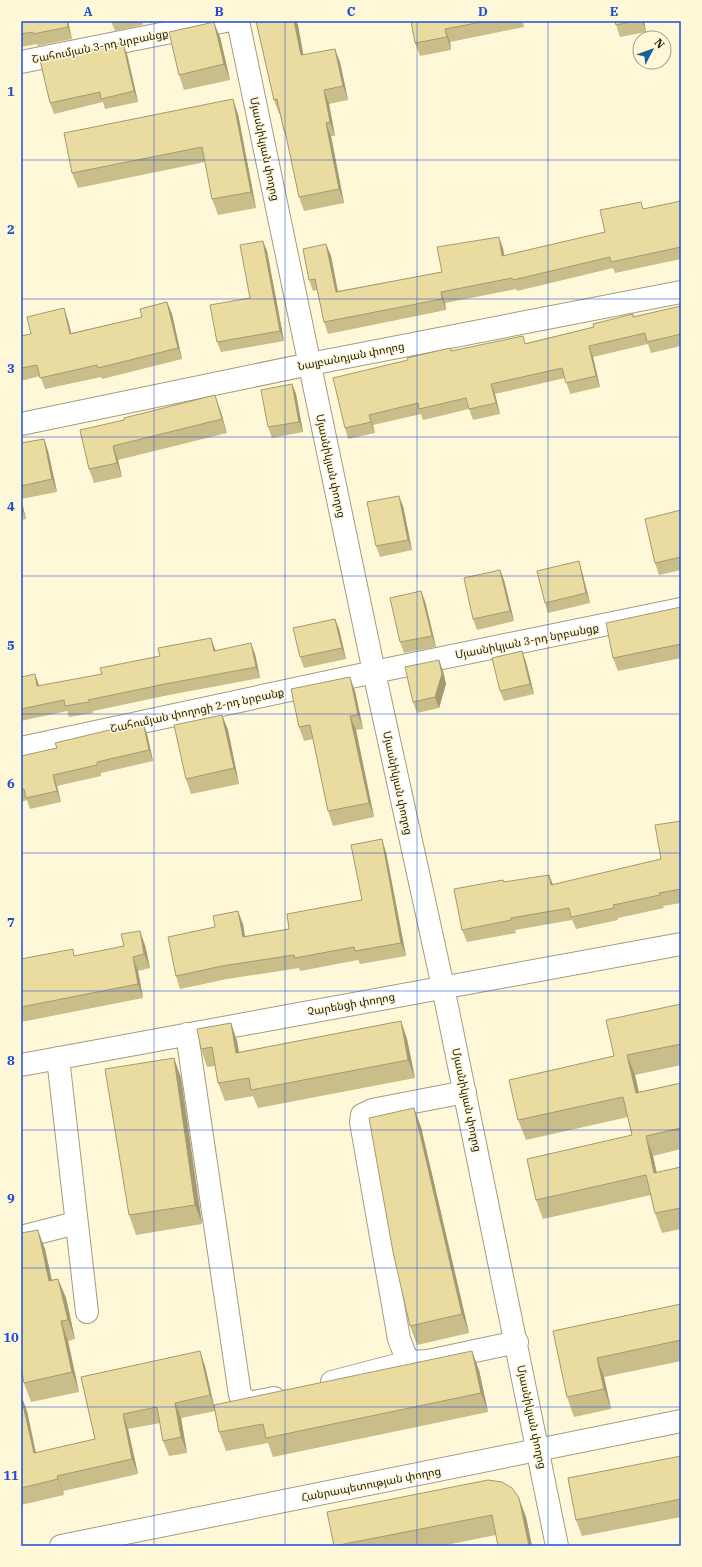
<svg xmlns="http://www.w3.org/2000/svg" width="702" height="1567" font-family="'IBM Plex Serif','Noto Sans Armenian',serif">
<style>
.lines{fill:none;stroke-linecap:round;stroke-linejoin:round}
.minor-casing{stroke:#a39c7f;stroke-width:24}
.major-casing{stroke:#a39c7f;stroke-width:24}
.minor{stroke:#fff;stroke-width:22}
.major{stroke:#fff;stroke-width:22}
.wall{fill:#c9bd8a}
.shaded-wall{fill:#a49a71}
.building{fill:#eadca1;stroke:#a49a71}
.grid{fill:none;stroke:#1d4ed8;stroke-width:1;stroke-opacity:0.55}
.labels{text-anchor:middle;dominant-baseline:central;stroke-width:3;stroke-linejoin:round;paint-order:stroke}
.street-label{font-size:11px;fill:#1f1c11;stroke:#fef7d8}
.neatline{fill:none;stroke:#1d4ed8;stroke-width:1.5}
.grid-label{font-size:13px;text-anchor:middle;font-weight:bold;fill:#1d4ed8}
</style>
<rect width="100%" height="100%" fill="#fef7d8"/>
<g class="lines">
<defs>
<path id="minor" d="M 238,21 L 374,672 L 443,987 L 557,1546
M 21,62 L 226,21
M 21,424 L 310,364 L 681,292
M 21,748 L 374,672 L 681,609
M 187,1034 L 240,1395 L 249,1403 L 274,1398
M 58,1058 L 87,1312
M 21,1065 L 681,944
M 465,1092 L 372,1110 L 362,1115 L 361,1122 L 399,1339 L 408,1362 L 428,1361 L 517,1342
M 21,1237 L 76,1223
M 332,1382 L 408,1362"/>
<path id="major" d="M 61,1546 L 681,1421"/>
</defs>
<use href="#minor" class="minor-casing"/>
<use href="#major" class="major-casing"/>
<use href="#minor" class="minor"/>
<use href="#major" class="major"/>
</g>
<path class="wall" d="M 21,21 L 68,21 L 72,39 L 38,46 L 37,44 L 21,47 Z
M 111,21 L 142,21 L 143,25 L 115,31 Z
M 256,21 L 296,21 L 298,25 L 303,55 L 340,62 L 348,100 L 329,104 L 335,136 L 331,136 L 344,203 L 304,211 L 299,197 L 288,142 L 284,131 L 280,114 L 279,114 L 274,100 Z
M 411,21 L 523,21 L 524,27 L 450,42 L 451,50 L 420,56 L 415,43 Z
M 615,21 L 644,21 L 646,32 L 620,37 Z
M 220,37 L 230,80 L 184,90 L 179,75 Z
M 127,54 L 138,102 L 105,109 L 103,102 L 54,114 L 50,103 Z
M 238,114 L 256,208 L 218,215 L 212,199 L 205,162 L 78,188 L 72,173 Z
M 681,201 L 681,259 L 615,273 L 613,268 L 517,291 L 516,289 L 445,303 L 446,310 L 328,334 L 324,322 L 317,290 L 313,291 L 309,280 L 326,244 L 331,256 L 338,291 L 442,272 L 503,248 L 504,256 L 605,232 L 644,209 Z
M 267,251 L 284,341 L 221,352 L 217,342 L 250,298 Z
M 167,302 L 172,314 L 182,359 L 102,379 L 101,377 L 45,389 L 40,376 L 21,381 L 21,336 L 31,334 L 68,320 L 71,333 L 142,317 Z
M 681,306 L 681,346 L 651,353 L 648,344 L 593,357 L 600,387 L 570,394 L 565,378 L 495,394 L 500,414 L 473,420 L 469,409 L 423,420 L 421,414 L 373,425 L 375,433 L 348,439 L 345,428 L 451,351 L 526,343 L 594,327 L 633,314 L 634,317 Z
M 292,384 L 296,394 L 303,432 L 272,438 L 268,427 Z
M 220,409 L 227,433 L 118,460 L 122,477 L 94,483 L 89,469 L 80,430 Z
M 44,439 L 48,451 L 57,492 L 21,499 L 26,519 L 21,520 L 21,443 Z
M 403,506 L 412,550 L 380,557 L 376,546 Z
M 681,510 L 681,570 L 659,575 L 655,563 Z
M 582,572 L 590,603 L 548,613 L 545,603 Z
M 504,580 L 514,621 L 477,630 L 473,619 Z
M 425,601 L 436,647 L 404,653 L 400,642 Z
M 681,607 L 681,658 L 618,671 L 613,658 Z
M 335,619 L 339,629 L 346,659 L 304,668 L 300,657 Z
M 215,649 L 216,650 L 255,654 L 260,678 L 169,695 L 93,711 L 93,713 L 69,717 L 67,711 L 21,721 L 21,677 L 39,686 L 102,674 Z
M 522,651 L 526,662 L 534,694 L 504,701 L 500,691 Z
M 439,660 L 443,671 L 446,684 L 439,708 L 417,713 L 413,702 Z
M 355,691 L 363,729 L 356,730 L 374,817 L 333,826 L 328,811 L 313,739 L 304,741 L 299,727 Z
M 222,715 L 228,730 L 239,784 L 191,794 L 186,779 Z
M 147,734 L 153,761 L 101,773 L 101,776 L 57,786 L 61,802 L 30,809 L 27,800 L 21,802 L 21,756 Z
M 681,821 L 681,903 L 663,906 L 664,908 L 618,918 L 618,920 L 576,929 L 572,920 L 515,930 L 516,933 L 467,942 L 462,930 L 503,880 L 504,882 L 553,885 L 661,859 Z
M 386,852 L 406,956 L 360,964 L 358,960 L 300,971 L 299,968 L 227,979 L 180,989 L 176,976 L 243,924 L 245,936 L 289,929 L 362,900 Z
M 145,945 L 150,968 L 138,971 L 143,998 L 21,1022 L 21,959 L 75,956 L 124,946 Z
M 681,1004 L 681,1065 L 635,1075 L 639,1092 L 681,1083 L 681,1149 L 653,1156 L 657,1173 L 681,1167 L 681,1229 L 662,1233 L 655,1213 L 651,1195 L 543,1219 L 536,1200 L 632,1135 L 628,1117 L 526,1140 L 518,1120 L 614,1056 Z
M 401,1021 L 407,1039 L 415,1078 L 258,1108 L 253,1096 L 225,1101 L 218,1083 L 215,1066 L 207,1067 L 201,1049 L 231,1023 L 237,1041 L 239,1052 Z
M 174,1058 L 181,1078 L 202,1224 L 136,1235 L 129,1215 Z
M 421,1127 L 469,1333 L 417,1345 L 410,1326 Z
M 45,1249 L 52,1280 L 58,1279 L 66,1298 L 75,1339 L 68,1341 L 79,1392 L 31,1402 L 24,1383 Z
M 681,1304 L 681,1361 L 604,1377 L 611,1409 L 574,1417 L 567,1397 L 553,1331 Z
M 205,1366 L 214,1405 L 479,1370 L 488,1412 L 273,1457 L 268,1443 L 226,1451 L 219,1432 L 215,1411 L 181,1418 L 187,1453 L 169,1456 L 163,1441 L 160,1423 L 128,1429 L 138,1474 L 63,1491 L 64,1495 L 21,1505 L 21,1396 L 27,1411 L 36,1453 L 95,1439 L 81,1377 Z
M 681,1456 L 681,1517 L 582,1536 L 576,1520 Z
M 488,1480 L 526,1517 L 532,1546 L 498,1546 L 496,1535 L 441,1546 L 334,1546 Z"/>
<path class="shaded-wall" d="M 67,21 L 68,21 L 72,39 L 68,27 Z
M 294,21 L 296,21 L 298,25 L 306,69 L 301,55 Z
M 642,21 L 644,21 L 646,32 Z
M 214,22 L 220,37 L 230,80 L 224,64 Z
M 445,29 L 450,42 L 451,50 L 447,37 Z
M 123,43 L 127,54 L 138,102 L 134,91 Z
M 335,49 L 340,62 L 348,100 L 343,86 Z
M 324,90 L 329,104 L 335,136 L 330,122 Z
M 233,99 L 238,114 L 256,208 L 251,192 Z
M 326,123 L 331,136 L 344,203 L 339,189 Z
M 499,237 L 503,248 L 506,268 L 502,256 Z
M 263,241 L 267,251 L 284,341 L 280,331 Z
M 326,244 L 331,256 L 340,303 L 336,292 Z
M 441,292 L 445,303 L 446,310 L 442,299 Z
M 167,302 L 172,314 L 182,359 L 178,348 Z
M 64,308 L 68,320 L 74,345 L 70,334 Z
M 589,346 L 593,357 L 600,387 L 596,376 Z
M 292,384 L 296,394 L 303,432 L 299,422 Z
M 491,384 L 495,394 L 500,414 L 496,403 Z
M 215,395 L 220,409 L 227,433 L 222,419 Z
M 369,415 L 373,425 L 375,433 L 371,422 Z
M 44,439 L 48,451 L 57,492 L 52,479 Z
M 113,446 L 118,460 L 122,477 L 117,463 Z
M 399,496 L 403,506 L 412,550 L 408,540 Z
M 21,498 L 26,519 L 22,507 Z
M 579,561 L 582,572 L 590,603 L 586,593 Z
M 500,570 L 504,580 L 514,621 L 510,611 Z
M 421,591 L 425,601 L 436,647 L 432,636 Z
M 335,619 L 339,629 L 346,659 L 342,648 Z
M 211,638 L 215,649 L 218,662 L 214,651 Z
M 251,643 L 255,654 L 260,678 L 256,667 Z
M 522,651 L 526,662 L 534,694 L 530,684 Z
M 439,660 L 443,671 L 446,684 L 439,708 L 435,697 Z
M 35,674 L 39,685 L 41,697 L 37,686 Z
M 350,677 L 355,691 L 363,729 L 358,715 Z
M 222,715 L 228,730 L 239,784 L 234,768 Z
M 350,716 L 356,730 L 374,817 L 369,803 Z
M 143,722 L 147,734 L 153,761 L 149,750 Z
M 53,775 L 57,786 L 61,802 L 57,791 Z
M 382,839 L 386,852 L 406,956 L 401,943 Z
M 549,875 L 554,887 L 551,885 Z
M 238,911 L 243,924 L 247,950 L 243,937 Z
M 140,931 L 145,945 L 150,968 L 144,954 Z
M 133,957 L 138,971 L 143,998 L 138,984 Z
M 401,1021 L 407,1039 L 415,1078 L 408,1060 Z
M 231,1023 L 237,1041 L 242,1071 L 236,1053 Z
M 627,1055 L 635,1075 L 643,1112 L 636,1093 Z
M 174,1058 L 181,1078 L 202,1224 L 195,1205 Z
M 414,1108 L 421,1127 L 469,1333 L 462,1314 Z
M 646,1136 L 653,1156 L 661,1193 L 654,1173 Z
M 38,1230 L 45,1249 L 56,1301 L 49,1281 Z
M 58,1279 L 66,1298 L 75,1339 L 68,1320 Z
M 61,1321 L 68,1341 L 79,1392 L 72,1372 Z
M 200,1351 L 205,1366 L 215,1411 L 210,1395 Z
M 472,1351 L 479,1370 L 488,1412 L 481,1393 Z
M 597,1358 L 604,1377 L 611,1409 L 604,1389 Z
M 21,1395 L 27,1411 L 39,1469 L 34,1453 Z
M 175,1403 L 181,1418 L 187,1453 L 181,1437 Z
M 123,1414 L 128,1429 L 138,1474 L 132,1459 Z
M 57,1476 L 63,1491 L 64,1495 L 58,1479 Z
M 519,1498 L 526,1517 L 532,1546 L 529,1546 Z"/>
<path class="building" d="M 21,21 L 67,21 L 68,27 L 33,34 L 33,32 L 21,34 Z
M 256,21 L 294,21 L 301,55 L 335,49 L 343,86 L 324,90 L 330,122 L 326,123 L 339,189 L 299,197 L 285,131 L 284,131 L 277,99 L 274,100 Z
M 411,21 L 487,21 L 445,29 L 447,37 L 415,43 Z
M 615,21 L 635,21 L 616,25 Z
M 214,22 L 224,64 L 179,75 L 169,32 Z
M 123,43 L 134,91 L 101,99 L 100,92 L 50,103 L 40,60 Z
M 233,99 L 251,192 L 212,199 L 202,147 L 72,173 L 64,133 Z
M 681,201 L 681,247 L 611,262 L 610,257 L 513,280 L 512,278 L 441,292 L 442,299 L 324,322 L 315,279 L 309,280 L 303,249 L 326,244 L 336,292 L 442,272 L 437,247 L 499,237 L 502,256 L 605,232 L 600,210 L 641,202 L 643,209 Z
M 263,241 L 280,331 L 217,342 L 210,305 L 250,298 L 240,245 Z
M 167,302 L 178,348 L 98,368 L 97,365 L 40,378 L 37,365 L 21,368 L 21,336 L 31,334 L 27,317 L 64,308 L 70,334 L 142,317 L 140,309 Z
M 681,306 L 681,334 L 647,342 L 645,333 L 589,346 L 596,376 L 566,383 L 562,368 L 491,384 L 496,403 L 469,409 L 466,398 L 419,409 L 418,403 L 369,415 L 371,422 L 345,428 L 333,378 L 408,360 L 407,358 L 450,348 L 451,351 L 523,336 L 525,344 L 594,327 L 593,324 L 633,314 L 633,317 Z
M 292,384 L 299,422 L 268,427 L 261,390 Z
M 215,395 L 222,419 L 113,446 L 117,463 L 89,469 L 80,430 L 124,420 L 124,418 Z
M 44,439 L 52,479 L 21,486 L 21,443 Z
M 399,496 L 408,540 L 376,546 L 367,502 Z
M 681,510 L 681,557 L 655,563 L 645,519 Z
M 579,561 L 586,593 L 545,603 L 537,571 Z
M 500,570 L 510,611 L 473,619 L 464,578 Z
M 421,591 L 432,636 L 400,642 L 390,598 Z
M 681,607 L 681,644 L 613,658 L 606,623 Z
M 335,619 L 342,648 L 300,657 L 293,628 Z
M 211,638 L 214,651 L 251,643 L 256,667 L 165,684 L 88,700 L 89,702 L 65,706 L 64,700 L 21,709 L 21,677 L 35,674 L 37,686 L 102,674 L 100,668 L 160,656 L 158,648 Z
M 522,651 L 530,684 L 500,691 L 492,658 Z
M 439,660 L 442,674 L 435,697 L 413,702 L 405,667 Z
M 350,677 L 358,715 L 350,716 L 369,803 L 328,811 L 310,725 L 299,727 L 291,689 Z
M 222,715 L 234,768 L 186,779 L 174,725 Z
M 143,722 L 149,750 L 97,762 L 97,765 L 53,775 L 57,791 L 26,798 L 24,789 L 21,790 L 21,756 L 57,748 L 55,743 Z
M 681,821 L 681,889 L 659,893 L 660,895 L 613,905 L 614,908 L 571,917 L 569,908 L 511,918 L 511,920 L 462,930 L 454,889 L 503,880 L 504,882 L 549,875 L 551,885 L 661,859 L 655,825 Z
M 382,839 L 401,943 L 355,951 L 354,947 L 295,958 L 294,955 L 222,966 L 176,976 L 168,937 L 215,927 L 213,916 L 238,911 L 243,937 L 289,929 L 287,914 L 362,900 L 351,845 Z
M 140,931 L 144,954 L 133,957 L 138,984 L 21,1007 L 21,959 L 73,949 L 74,956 L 124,946 L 121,934 Z
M 681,1004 L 681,1044 L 627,1055 L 636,1093 L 681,1083 L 681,1128 L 646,1136 L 654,1173 L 681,1167 L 681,1208 L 655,1213 L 646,1175 L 536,1200 L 527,1159 L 632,1135 L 623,1097 L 518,1120 L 509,1080 L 614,1056 L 606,1020 Z
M 401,1021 L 408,1060 L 251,1090 L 249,1078 L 218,1083 L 212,1047 L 201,1049 L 197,1029 L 231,1023 L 236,1053 Z
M 174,1058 L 195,1205 L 129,1215 L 105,1069 Z
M 414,1108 L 462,1314 L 410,1326 L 393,1252 L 369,1118 Z
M 38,1230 L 49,1281 L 58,1279 L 68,1320 L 61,1321 L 72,1372 L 24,1383 L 21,1368 L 21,1233 Z
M 681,1304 L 681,1340 L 597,1358 L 604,1389 L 567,1397 L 553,1331 Z
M 200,1351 L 210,1395 L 175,1403 L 181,1437 L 163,1441 L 157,1407 L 123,1414 L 132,1459 L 57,1476 L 58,1479 L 21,1488 L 21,1396 L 34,1453 L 95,1439 L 81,1377 Z
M 472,1351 L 481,1393 L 266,1438 L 263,1424 L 219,1432 L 214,1405 Z
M 681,1456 L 681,1499 L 576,1520 L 568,1478 Z
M 488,1480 L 502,1482 L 512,1488 L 519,1498 L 529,1546 L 498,1546 L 492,1515 L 334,1546 L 327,1512 Z"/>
<path class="grid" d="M 154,21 L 154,1546M 285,21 L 285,1546M 417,21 L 417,1546M 548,21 L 548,1546M 21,160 L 681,160M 21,299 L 681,299M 21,437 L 681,437M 21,576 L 681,576M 21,714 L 681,714M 21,853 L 681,853M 21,991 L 681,991M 21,1130 L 681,1130M 21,1268 L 681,1268M 21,1407 L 681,1407"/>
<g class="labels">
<g class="street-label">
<text transform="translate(100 46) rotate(-11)">Շահումյան 3-րդ նրբանցք</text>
<text transform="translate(265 149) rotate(78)">Մյասնիկյան փողոց</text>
<text transform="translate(351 356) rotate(-11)">Նալբանդյան փողոց</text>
<text transform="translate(331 466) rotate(78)">Մյասնիկյան փողոց</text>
<text transform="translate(527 641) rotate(-11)">Մյասնիկյան 3-րդ նրբանցք</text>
<text transform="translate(197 710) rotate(-12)">Շահումյան փողոցի 2-րդ նրբանք</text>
<text transform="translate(398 783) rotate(78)">Մյասնիկյան փողոց</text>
<text transform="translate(351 1004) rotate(-10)">Չարենցի փողոց</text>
<text transform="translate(467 1100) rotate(78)">Մյասնիկյան փողոց</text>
<text transform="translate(532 1417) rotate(78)">Մյասնիկյան փողոց</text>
<text transform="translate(371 1484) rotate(-11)">Հանրապետության փողոց</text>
</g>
</g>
<rect width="702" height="1567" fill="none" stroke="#fef7d8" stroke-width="44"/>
<g transform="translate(652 50) rotate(49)"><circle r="19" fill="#fef7d8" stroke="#a59f88"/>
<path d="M0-3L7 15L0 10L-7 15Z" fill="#196095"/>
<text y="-6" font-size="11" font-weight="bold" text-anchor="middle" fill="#1f1c11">N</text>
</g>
<rect x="22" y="22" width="658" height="1523" class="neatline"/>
<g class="grid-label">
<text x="88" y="16">A</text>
<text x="219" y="16">B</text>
<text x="351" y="16">C</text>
<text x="483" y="16">D</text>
<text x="614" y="16">E</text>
<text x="11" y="96">1</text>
<text x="11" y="234">2</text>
<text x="11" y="373">3</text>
<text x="11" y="511">4</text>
<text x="11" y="650">5</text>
<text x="11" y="788">6</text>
<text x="11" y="927">7</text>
<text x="11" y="1065">8</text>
<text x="11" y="1203">9</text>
<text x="11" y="1342">10</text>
<text x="11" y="1480">11</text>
</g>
</svg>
